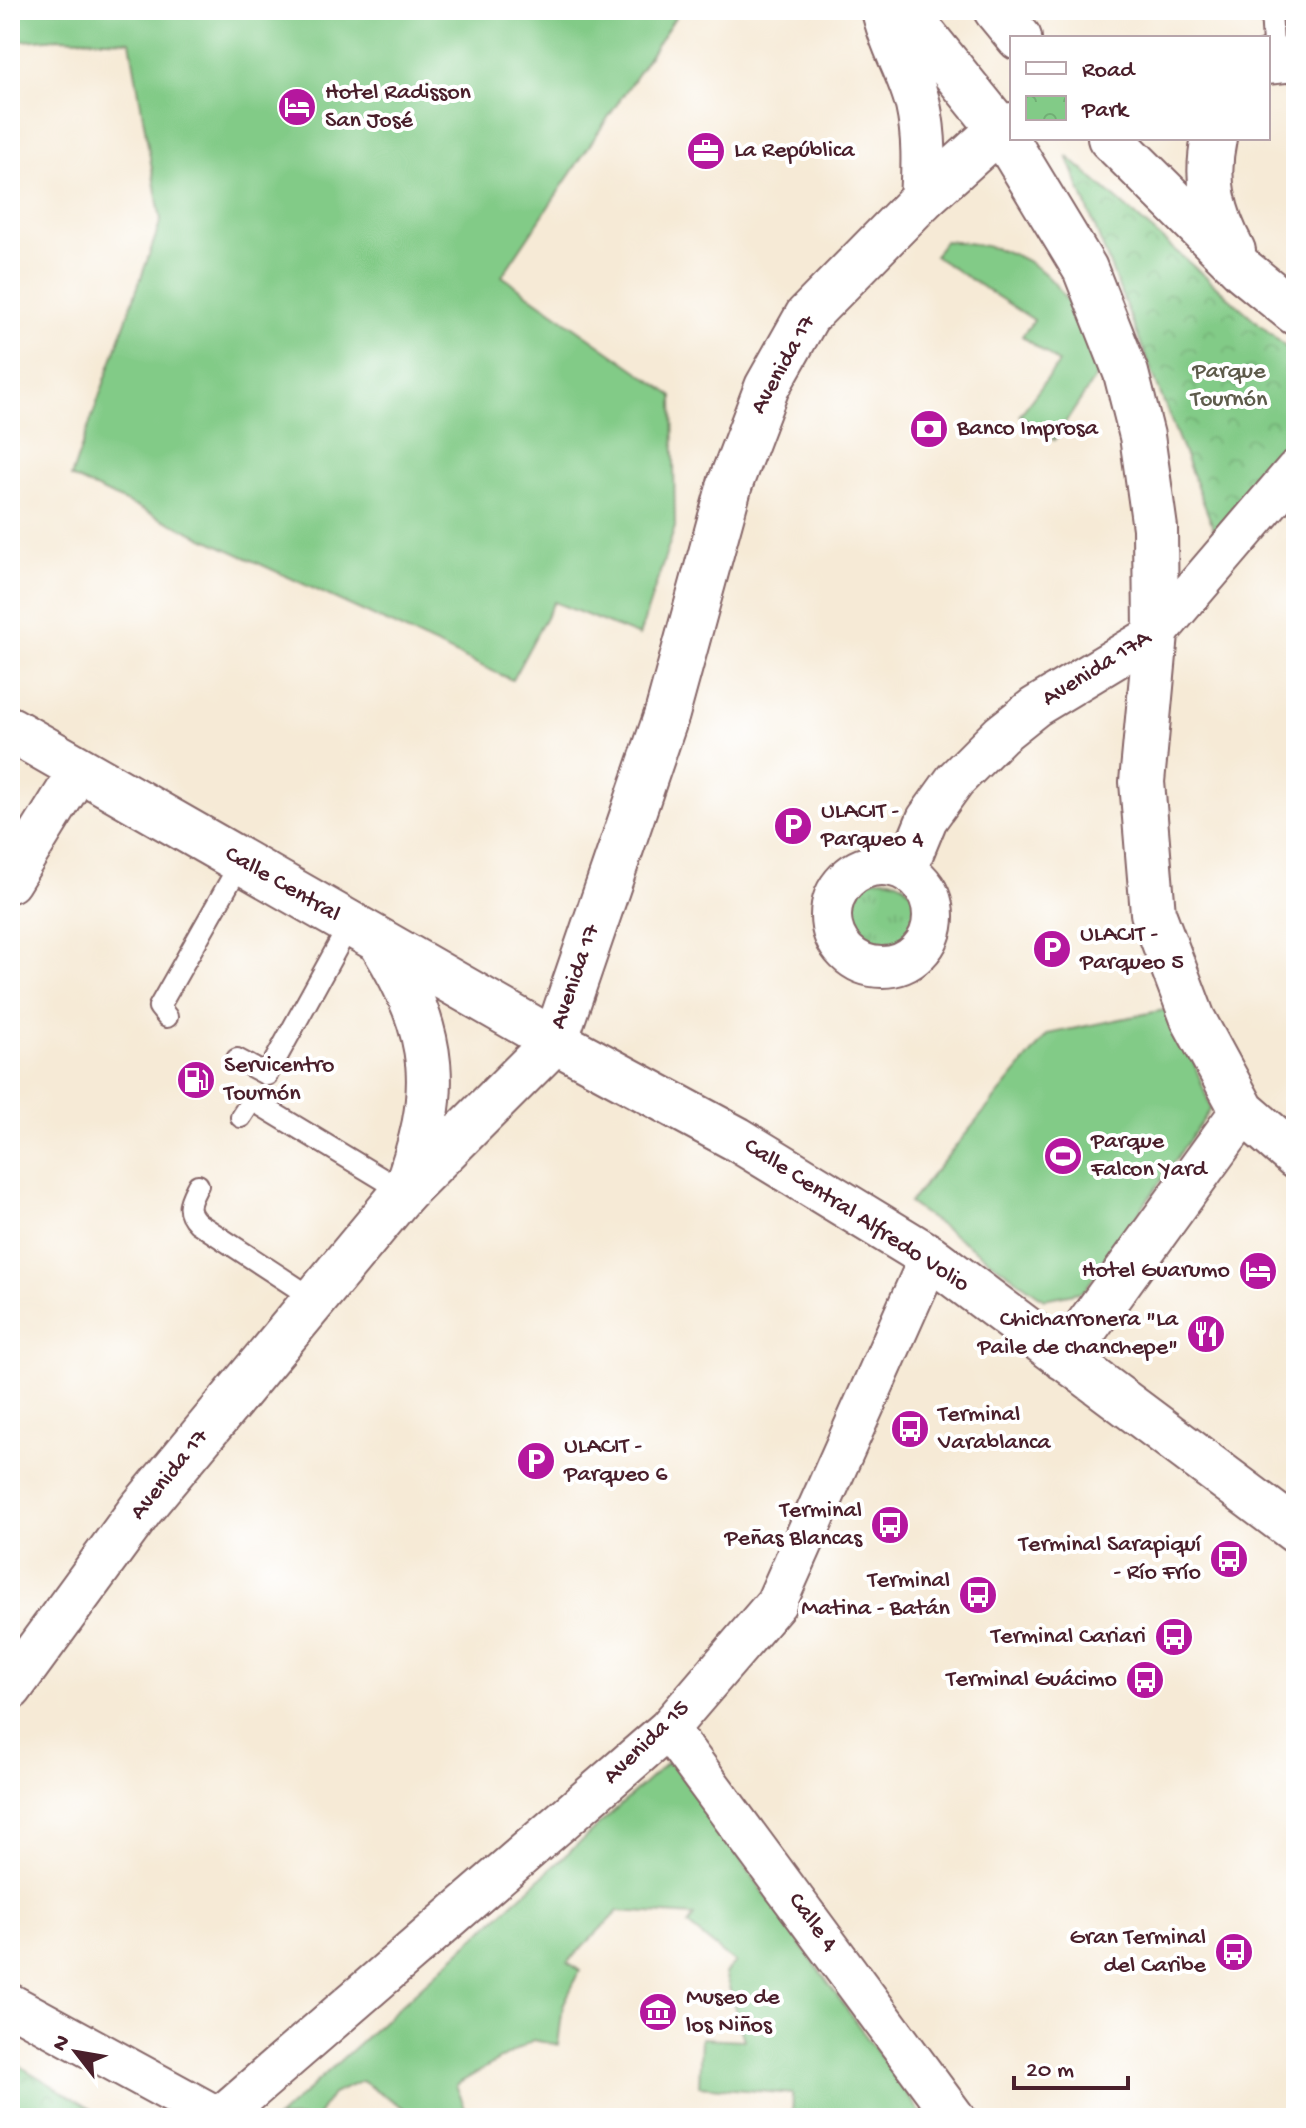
<svg xmlns="http://www.w3.org/2000/svg" width="1306" height="2128" font-family="'Gochi Hand',sans-serif">
<style>
.grass{fill:url(#grass-tufts);stroke:#667559;stroke-width:2}
.park{fill:url(#park-crowns);stroke:#667559;stroke-width:2}
.garden{fill:#82cb87;stroke:#667559;stroke-width:2}
.lines{fill:none;stroke-linecap:round;stroke-linejoin:round}
.lane-casing{stroke:#866667;stroke-width:24}
.street-casing{stroke:#866667;stroke-width:44}
.secondary-casing{stroke:#866667;stroke-width:48}
.primary-casing{stroke:#866667;stroke-width:48}
.highway-casing{stroke:#866667;stroke-width:48}
.lane{stroke:#fff;stroke-width:20}
.street{stroke:#fff;stroke-width:40}
.secondary{stroke:#fff;stroke-width:44}
.primary{stroke:#fff;stroke-width:44}
.highway{stroke:#fff;stroke-width:44}
.labels{text-anchor:middle;dominant-baseline:central;stroke-width:8;stroke-linejoin:round;paint-order:stroke}
.poi-label{font-size:24px;fill:#4a1f2b;stroke:#fff;text-anchor:start}
.street-label{font-size:24px;fill:#4a1f2b;stroke:#fff}
.park-label{font-size:24px;fill:#5e5b4b;stroke:#fff}
</style>
<defs>
<pattern id="grass-tufts" width="24" height="20" patternUnits="userSpaceOnUse" patternTransform="scale(2)"><rect width="24" height="20" fill="#82cb87"/><path d="M3 7l-1-3M5 7V3M7 7l1-3M15 17l-1-3M17 17v-4M19 17l1-3" fill="none" stroke="#72ae75"/></pattern>
<pattern id="park-crowns" width="20" height="18" patternUnits="userSpaceOnUse" patternTransform="scale(2)"><rect width="20" height="18" fill="#82cb87"/><path d="M2 6a3 3 0 1 1 6 0M12 15a3 3 0 1 1 6 0" fill="none" stroke="#72ae75"/></pattern>
</defs>
<rect width="100%" height="100%" fill="#fff"/>
<filter id="ink" filterUnits="userSpaceOnUse"><feTurbulence type="fractalNoise" baseFrequency=".0125" numOctaves="2"/><feDisplacementMap in="SourceGraphic" scale="16" xChannelSelector="R" yChannelSelector="G"/><feConvolveMatrix kernelMatrix="1 2 1 2 8 2 1 2 1" color-interpolation-filters="sRGB"/></filter>
<filter id="wash" filterUnits="userSpaceOnUse"><feTurbulence type="fractalNoise" baseFrequency=".006" numOctaves="4" result="noise"/><feDisplacementMap in="SourceGraphic" scale="32" xChannelSelector="R" yChannelSelector="G"/><feGaussianBlur stdDeviation="1.8" result="paint"/><feColorMatrix in="noise" values="0 0 0 0 0 0 0 0 0 0 0 0 0 0 0 0 0 1.4 0 .05"/><feComposite in="paint" operator="in"/></filter>
<g filter="url(#wash)">
<rect width="100%" height="100%" fill="#f6ead6"/>
<path class="grass" d="M844 916a38 38 0 1 1 76 0a38 38 0 1 1-76 0Z"/>
<path class="park" d="M 1067,156 L 1296,356 L 1296,434 L 1215,532 Z
M 10,2060 L 106,2118 L 10,2118 Z"/>
<path class="garden" d="M 10,10 L 680,10 L 502,276 L 673,396 L 675,527 L 639,636 L 554,602 L 512,680 L 71,477 L 161,221 L 130,41 L 59,38 L 10,42 Z
M 944,241 C 1045,247 1063,283 1101,369 L 1054,440 L 1020,415 L 1059,363 L 1022,336 L 1034,320 L 934,256 Z
M 1174,1008 L 1211,1109 L 1084,1291 L 1044,1299 L 909,1203 L 1048,1034 Z
M 670,1760 L 924,2118 L 793,2118 L 792,2094 L 699,2086 L 701,2038 L 744,2040 L 725,1973 L 735,1963 L 688,1925 L 694,1916 L 618,1911 L 568,1962 L 580,1971 L 563,2005 L 558,2045 L 533,2040 L 456,2085 L 469,2118 L 408,2118 L 410,2112 L 362,2081 L 332,2094 L 316,2118 L 277,2118 Z"/>
</g>
<g filter="url(#ink)">
<g class="lines">
<defs>
<path id="lane" d="M 1271,10 L 1274,62
M 167,1017 L 159,1007 L 241,862
M 237,1059 L 267,1075 L 350,924
M 241,1117 L 252,1100 L 404,1192
M 198,1185 C 190,1201 184,1209 198,1223 L 314,1299"/>
<path id="street" d="M831 916a51 51 0 1 1 102 0a51 51 0 1 1-102 0Z
M 906,870 L 927,819 L 955,780 L 1001,734 L 1035,707 L 1156,634 L 1296,470
M 10,882 L 80,769
M 668,1729 L 955,2118
M 10,2004 L 219,2118 L 668,1729 L 776,1603 L 930,1257"/>
<path id="secondary" d="M 1268,62 L 1296,59
M 1000,129 L 1085,269 L 1126,373 L 1142,436 L 1155,528 L 1156,634 L 1142,782 L 1153,913 L 1193,1019 L 1243,1111 L 1296,1157
M 1110,138 L 1244,271 L 1296,313
M 1214,138 C 1205,180 1213,214 1233,251
M 555,1041 L 737,1139 L 930,1257 L 1296,1531
M 1064,1358 L 1243,1111
M 10,1688 L 141,1509 L 404,1192 L 555,1041 L 667,714 L 730,484 L 767,387 L 807,316 L 922,199 L 1000,129 L 1012,125"/>
<path id="primary" d="M 10,729 L 555,1041
M 382,944 C 438,1035 442,1093 404,1192"/>
<path id="highway" d="M 884,10 C 892,46 910,72 918,105 C 925,136 924,167 922,199
M 904,10 L 1000,129
M 996,10 L 1019,38"/>
</defs>
<use href="#lane" class="lane-casing"/>
<use href="#street" class="street-casing"/>
<use href="#secondary" class="secondary-casing"/>
<use href="#primary" class="primary-casing"/>
<use href="#highway" class="highway-casing"/>
<use href="#lane" class="lane"/>
<use href="#street" class="street"/>
<use href="#secondary" class="secondary"/>
<use href="#primary" class="primary"/>
<use href="#highway" class="highway"/>
</g>
</g>
<defs>
<symbol id="hotel-disc" viewBox="-11 -11 22 22"><circle r="9.5" fill="#b5179e" stroke="#fff"/><path d="M-6-4.5h1.5V1H6V5H4.5V3h-9V5H-6ZM-4 0a1.8 1.8 0 1 1 3.6 0ZM.5 0V-2.5h3Q6-2.5 6 0Z" fill="#fff"/></symbol>
<symbol id="office-disc" viewBox="-11 -11 22 22"><circle r="9.5" fill="#b5179e" stroke="#fff"/><path d="M-6-3h4V-5.5h4V-3h4V5H-6ZM-1-4.5V-3h2v-1.5ZM-6 0V1H6V0Z" fill="#fff"/></symbol>
<symbol id="bank-disc" viewBox="-11 -11 22 22"><circle r="9.5" fill="#b5179e" stroke="#fff"/><path d="M-6-4H6V4H-6ZM0-2.3a2.3 2.3 0 1 0 0 4.6a2.3 2.3 0 1 0 0-4.6Z" fill="#fff"/></symbol>
<symbol id="parking-disc" viewBox="-11 -11 22 22"><circle r="9.5" fill="#b5179e" stroke="#fff"/><path d="M-3.5-5.5H1a3.5 3.5 0 0 1 0 7H-1V5.5H-3.5ZM-1-3.4V-.6H.8a1.4 1.4 0 0 0 0-2.8Z" fill="#fff"/></symbol>
<symbol id="fuel-disc" viewBox="-11 -11 22 22"><circle r="9.5" fill="#b5179e" stroke="#fff"/><path d="M-5.5-6h7V0h2V4h1.3V-2.5L3-4.5l.8-.8L6-3V5H2.5V1h-1V6h-7ZM-4.2-4.7v3.2H.2V-4.7Z" fill="#fff"/></symbol>
<symbol id="stadium-disc" viewBox="-11 -11 22 22"><circle r="9.5" fill="#b5179e" stroke="#fff"/><path d="M0-5a6.5 5 0 1 0 0 10a6.5 5 0 1 0 0-10ZM-3.5-1.8h7v3.6h-7Z" fill="#fff"/></symbol>
<symbol id="restaurant-disc" viewBox="-11 -11 22 22"><circle r="9.5" fill="#b5179e" stroke="#fff"/><path d="M-5-6h1v4h1v-4h1v4h1v-4h1v5L-1.5 .5V6h-2V.5L-5-1ZM5-6V6H3V1.5H1.5Q1.5-4 5-6Z" fill="#fff"/></symbol>
<symbol id="bus-disc" viewBox="-11 -11 22 22"><circle r="9.5" fill="#b5179e" stroke="#fff"/><path d="M-5-6H5V4H4V6H2V4H-2V6H-4V4H-5ZM-3.5-4V0h7V-4ZM-3.5 1.2v1.5H-2V1.2ZM2 1.2v1.5H3.5V1.2Z" fill="#fff"/></symbol>
<symbol id="museum-disc" viewBox="-11 -11 22 22"><circle r="9.5" fill="#b5179e" stroke="#fff"/><path d="M0-6L6-3V-2H-6V-3ZM-5-1h2V3h-2ZM-1-1h2V3h-2ZM3-1h2V3H3ZM-6 4H6V6H-6Z" fill="#fff"/></symbol>
</defs>
<g fill-rule="evenodd">
<use href="#hotel-disc" x="275" y="85" width="44" height="44"/>
<use href="#office-disc" x="684" y="129" width="44" height="44"/>
<use href="#bank-disc" x="907" y="407" width="44" height="44"/>
<use href="#parking-disc" x="771" y="804" width="44" height="44"/>
<use href="#parking-disc" x="1030" y="927" width="44" height="44"/>
<use href="#fuel-disc" x="174" y="1058" width="44" height="44"/>
<use href="#stadium-disc" x="1041" y="1134" width="44" height="44"/>
<use href="#hotel-disc" x="1236" y="1249" width="44" height="44"/>
<use href="#restaurant-disc" x="1184" y="1312" width="44" height="44"/>
<use href="#bus-disc" x="888" y="1407" width="44" height="44"/>
<use href="#parking-disc" x="514" y="1439" width="44" height="44"/>
<use href="#bus-disc" x="868" y="1503" width="44" height="44"/>
<use href="#bus-disc" x="1207" y="1537" width="44" height="44"/>
<use href="#bus-disc" x="956" y="1573" width="44" height="44"/>
<use href="#bus-disc" x="1152" y="1615" width="44" height="44"/>
<use href="#bus-disc" x="1123" y="1658" width="44" height="44"/>
<use href="#bus-disc" x="1212" y="1930" width="44" height="44"/>
<use href="#museum-disc" x="636" y="1990" width="44" height="44"/>
</g>
<g class="labels">
<g class="poi-label">
<text x="325" y="93">Hotel Radisson<tspan x="325" dy="28">San José</tspan></text>
<text x="734" y="151">La República</text>
<text x="957" y="429">Banco Improsa</text>
<text x="821" y="812">ULACIT -<tspan x="821" dy="28">Parqueo 4</tspan></text>
<text x="1080" y="935">ULACIT -<tspan x="1080" dy="28">Parqueo 5</tspan></text>
<text x="224" y="1066">Servicentro<tspan x="224" dy="28">Tournón</tspan></text>
<text x="1091" y="1142">Parque<tspan x="1091" dy="28">Falcon Yard</tspan></text>
<text x="1230" y="1271" text-anchor="end">Hotel Guarumo</text>
<text x="1178" y="1320" text-anchor="end">Chicharronera "La<tspan x="1178" dy="28">Paile de chanchepe"</tspan></text>
<text x="938" y="1415">Terminal<tspan x="938" dy="28">Varablanca</tspan></text>
<text x="564" y="1447">ULACIT -<tspan x="564" dy="28">Parqueo 6</tspan></text>
<text x="862" y="1511" text-anchor="end">Terminal<tspan x="862" dy="28">Peñas Blancas</tspan></text>
<text x="1201" y="1545" text-anchor="end">Terminal Sarapiquí<tspan x="1201" dy="28">- Río Frío</tspan></text>
<text x="950" y="1581" text-anchor="end">Terminal<tspan x="950" dy="28">Matina - Batán</tspan></text>
<text x="1146" y="1637" text-anchor="end">Terminal Cariari</text>
<text x="1117" y="1680" text-anchor="end">Terminal Guácimo</text>
<text x="1206" y="1938" text-anchor="end">Gran Terminal<tspan x="1206" dy="28">del Caribe</tspan></text>
<text x="686" y="1998">Museo de<tspan x="686" dy="28">los Niños</tspan></text>
</g>
<g class="street-label">
<text transform="translate(784 365) rotate(-61)">Avenida 17</text>
<text transform="translate(1097 669) rotate(-32)">Avenida 17A</text>
<text transform="translate(282 885) rotate(30)">Calle Central</text>
<text transform="translate(576 977) rotate(-71)">Avenida 17</text>
<text transform="translate(856 1216) rotate(33)">Calle Central Alfredo Volio</text>
<text transform="translate(170 1475) rotate(-51)">Avenida 17</text>
<text transform="translate(647 1743) rotate(-44)">Avenida 15</text>
<text transform="translate(812 1923) rotate(54)">Calle 4</text>
</g>
<g class="park-label">
<text x="1229" y="372">Parque<tspan x="1229" dy="28">Tournón</tspan></text>
</g>
</g>
<rect width="1306" height="2128" fill="none" stroke="#fff" stroke-width="40"/>
<rect x="1010" y="36" width="260" height="104" fill="#ffffff" stroke="#b7a5aa" stroke-width="2"/>
<rect x="1026" y="62" width="40" height="12" fill="#ffffff" stroke="#b7a5aa" stroke-width="2"/>
<text x="1082" y="76" font-size="24" fill="#4a1f2b">Road</text>
<rect x="1026" y="96" width="40" height="24" fill="url(#park-crowns)" stroke="#b7a5aa" stroke-width="2"/>
<text x="1082" y="116" font-size="24" fill="#4a1f2b">Park</text>
<g transform="translate(76 2052) rotate(301)" stroke="#ffffff" stroke-width="6" paint-order="stroke">
<path d="M0-6L14 30L0 20L-14 30Z" fill="#4a1f2b"/>
<text y="-12" font-size="22" font-weight="bold" text-anchor="middle" fill="#4a1f2b">N</text>
</g>
<path d="M1014 2076v12h114v-12" fill="none" stroke="#4a1f2b" stroke-width="4"/>
<text x="1026" y="2076" font-size="24" fill="#4a1f2b" stroke="#ffffff" stroke-width="6" paint-order="stroke">20 m</text>
</svg>
